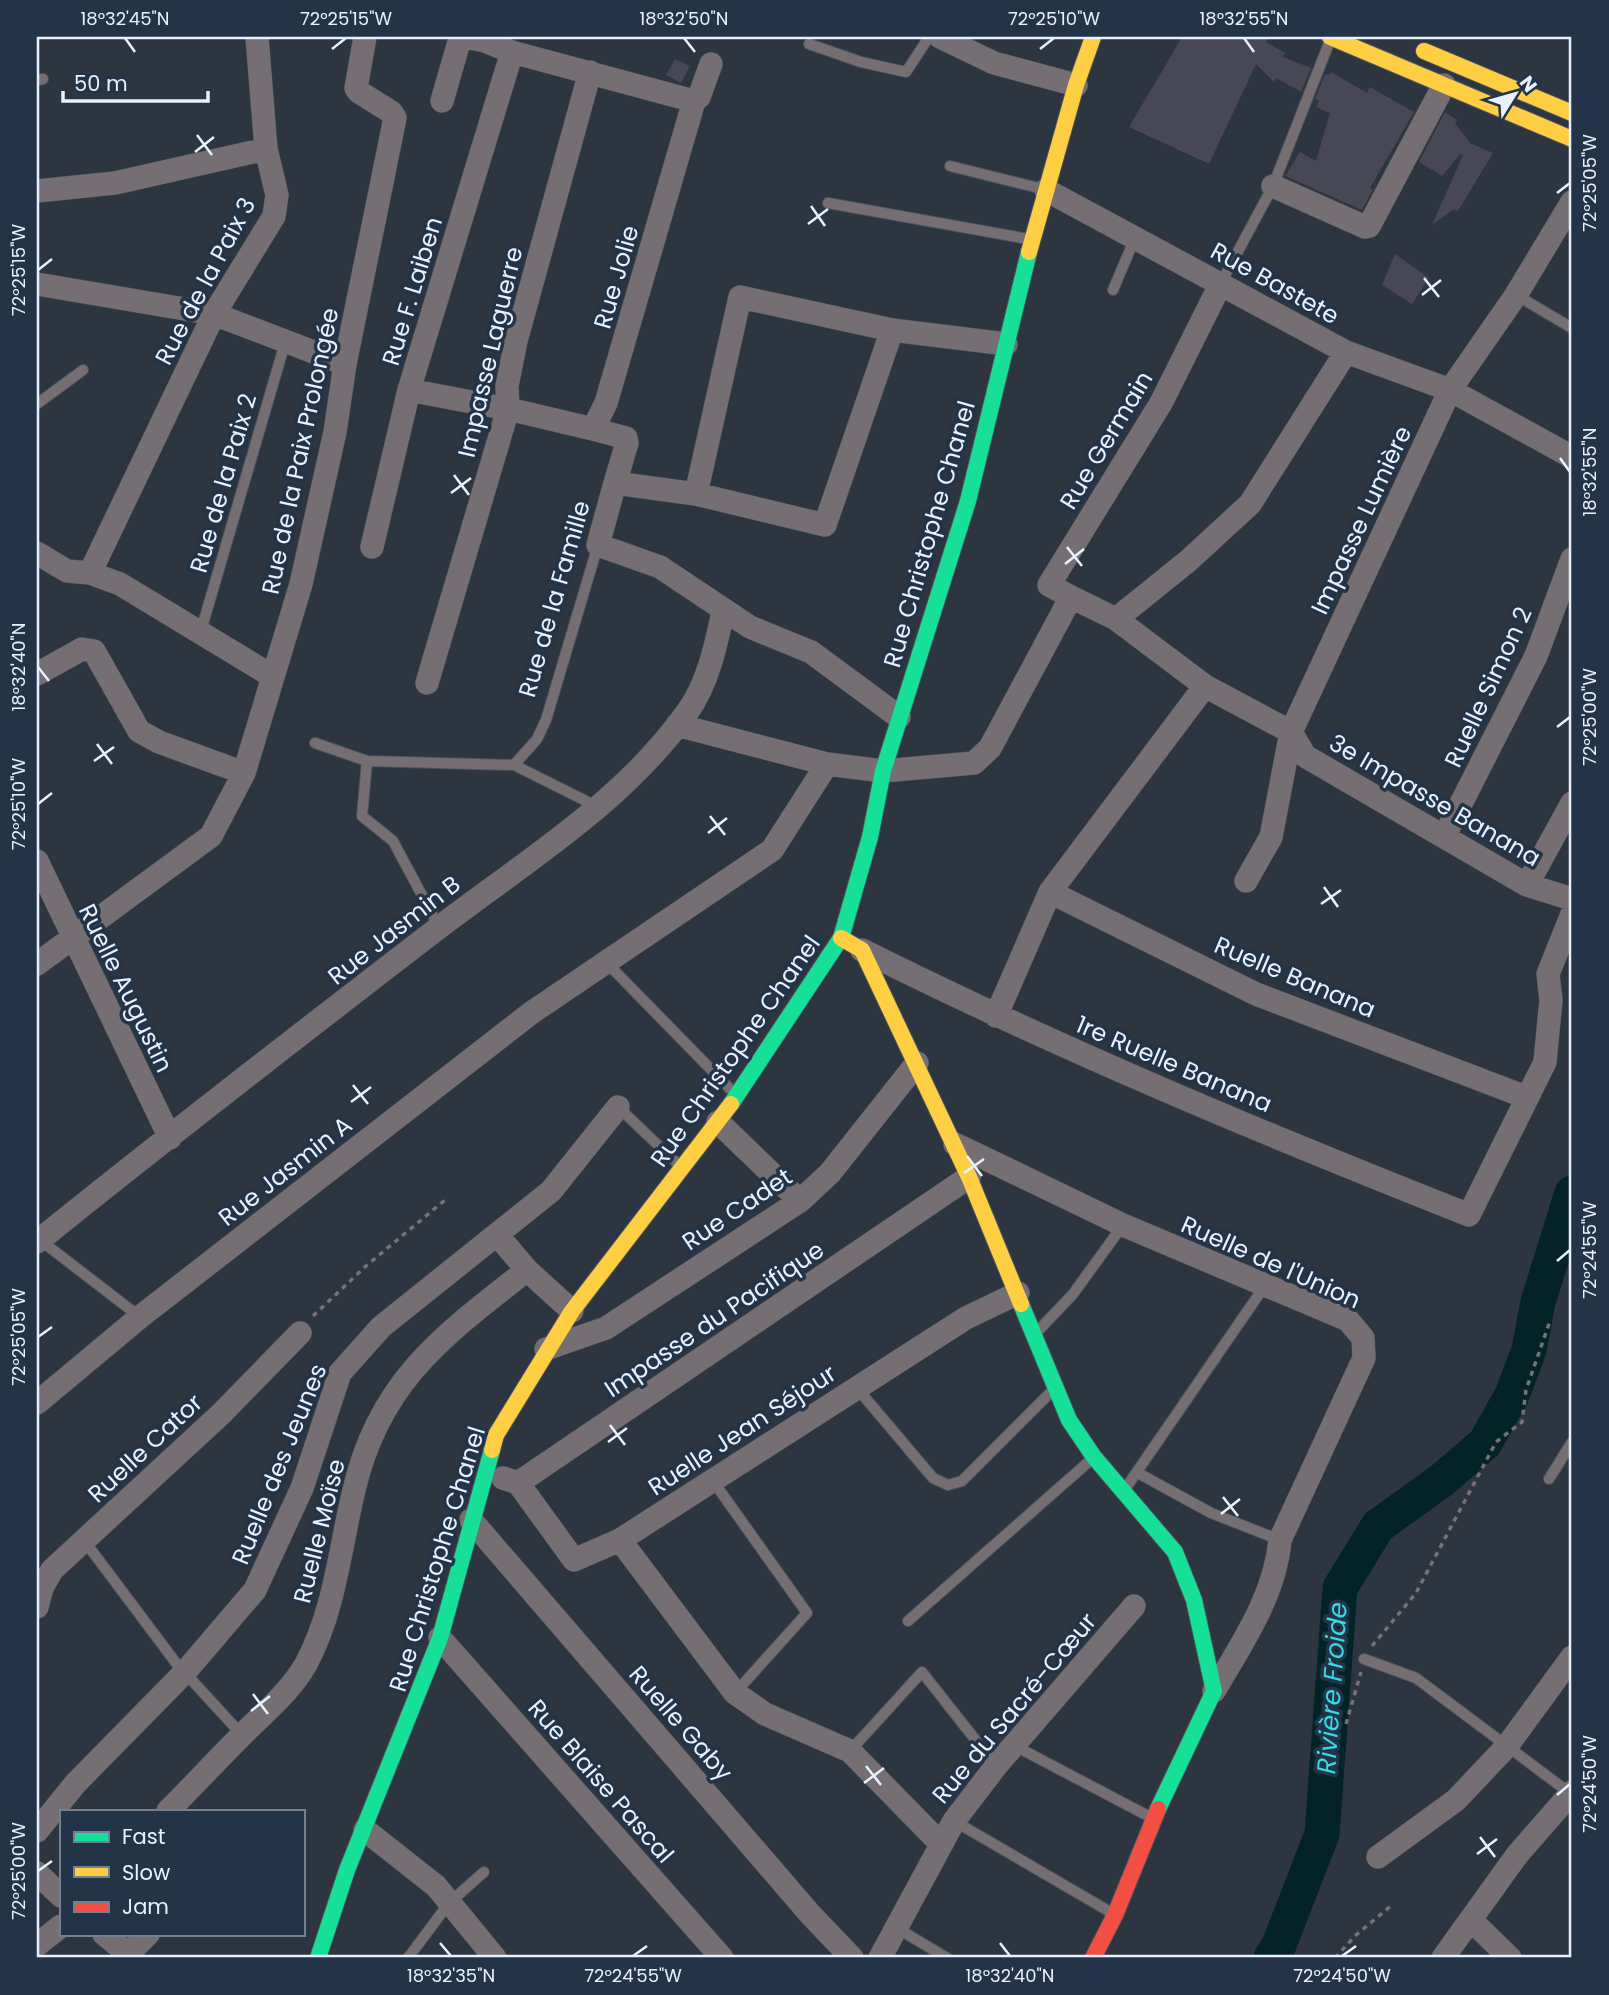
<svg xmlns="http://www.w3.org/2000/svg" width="1609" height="1995" font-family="Poppins,sans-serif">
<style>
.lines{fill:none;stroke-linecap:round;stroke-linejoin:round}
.river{stroke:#042327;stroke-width:35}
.building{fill:#484756}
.lane-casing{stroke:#4c535d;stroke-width:12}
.street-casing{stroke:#4c535d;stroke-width:24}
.fast-casing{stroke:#4c535d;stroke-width:18}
.slow-casing{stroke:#4c535d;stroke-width:18}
.jam-casing{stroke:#4c535d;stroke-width:18}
.path{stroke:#757176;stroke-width:3.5;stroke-dasharray:5 5;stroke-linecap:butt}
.lane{stroke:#756e72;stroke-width:10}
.street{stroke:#756e72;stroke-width:23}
.fast{stroke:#16e098;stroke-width:16}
.slow{stroke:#ffcf43;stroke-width:16}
.jam{stroke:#f24e42;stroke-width:16}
.ticks{fill:none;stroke:#e7f1ff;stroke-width:2.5}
.labels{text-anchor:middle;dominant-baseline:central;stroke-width:7;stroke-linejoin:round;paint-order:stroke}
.street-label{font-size:24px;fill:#e7f1ff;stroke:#243448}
.water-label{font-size:26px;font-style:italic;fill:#35dae6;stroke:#243448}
.neatline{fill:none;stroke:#e7f1ff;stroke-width:2.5}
.ticks-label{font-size:18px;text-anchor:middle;fill:#e7f1ff}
</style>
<rect width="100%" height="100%" fill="#2c3540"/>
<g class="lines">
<path class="river" d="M 1271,1958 L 1279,1945 L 1322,1834 L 1340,1588 L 1378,1526 L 1442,1480 L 1485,1443 L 1512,1395 L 1529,1350 L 1538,1302 L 1572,1193"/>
</g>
<path class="building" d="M 1182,37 L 1269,37 L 1266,42 L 1285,53 L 1283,57 L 1311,68 L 1301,92 L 1276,78 L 1274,82 L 1256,64 L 1209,164 L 1129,127 Z
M 675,59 L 690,66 L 681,83 L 666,75 Z
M 1331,72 L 1367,93 L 1370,87 L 1414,112 L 1370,188 L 1373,189 L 1362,210 L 1285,176 L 1300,152 L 1316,161 L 1330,113 L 1316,107 L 1319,101 L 1315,99 L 1325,74 L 1330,75 Z
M 1445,112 L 1457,120 L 1455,123 L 1470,143 L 1493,153 L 1458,211 L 1454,209 L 1432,225 L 1463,155 L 1460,154 L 1442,176 L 1419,162 Z
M 1395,254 L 1429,278 L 1412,304 L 1382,285 Z"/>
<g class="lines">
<defs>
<path id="lane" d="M 809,44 L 861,62 L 906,72 L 929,37
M 37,80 L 43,79
M 950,166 L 1043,189
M 828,203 L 1028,239
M 1221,283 L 1273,186 L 1329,43
M 1113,290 L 1135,238
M 1516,295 L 1572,328
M 37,404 L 83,370
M 200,634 L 285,343
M 315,743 L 367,761 L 514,765 L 598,807
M 367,761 L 362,816 L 393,841 L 439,927
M 514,765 L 537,739 L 546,720 L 598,545
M 605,961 L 735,1094
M 618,1107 L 679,1165
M 40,1240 L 140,1317
M 1037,1332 L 1073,1294 L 1123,1225
M 856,1387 L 933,1478 L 948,1485 L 962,1481 L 1054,1389
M 1138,1473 L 1211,1513 L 1280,1540
M 1549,1479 L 1572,1442
M 713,1481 L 807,1613 L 735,1693
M 1125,1489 L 1264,1287
M 83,1539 L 176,1663 L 242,1735
M 908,1621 L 1093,1458
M 1364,1659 L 1416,1678 L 1571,1794
M 1015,1746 L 1152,1818
M 850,1751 L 922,1672 L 996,1766
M 954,1821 L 1112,1913
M 895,1927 L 947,1958
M 408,1958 L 449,1903 L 484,1872"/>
<path id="street" d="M 486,37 L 485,41 L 512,52 L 694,101
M 940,37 L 994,63 L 1076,85
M 442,101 L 459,42 L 466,37 L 485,41
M 1273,186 L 1365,227 L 1369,226 L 1444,85
M 1046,190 L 1346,352 L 1450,390 L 1572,457
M 37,191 L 115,183 L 266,149
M 37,284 L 214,314 L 345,364
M 892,330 L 825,525 L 696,494 L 615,483 L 598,545 L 660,567 L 750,627 L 811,652 L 899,717
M 409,390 L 508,409 L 593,429
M 615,483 L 627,443 L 626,438 L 593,429 L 606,403 L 694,101 L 699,97 L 711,64
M 696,494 L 740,297 L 892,330 L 1006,344
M 372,547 L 409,390 L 512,52
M 37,553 L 67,571 L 90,573 L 120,584 L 272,676
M 90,573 L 214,314 L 274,216 L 277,195 L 266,149 L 257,37
M 1071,597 L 1116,619 L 1205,686 L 1291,732 L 1305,756 L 1527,885 L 1572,899
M 1116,619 L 1188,561 L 1250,504 L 1346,352
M 37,674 L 82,649 L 94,651 L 139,731 L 159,742 L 244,773
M 427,683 L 508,409 L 507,386 L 516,341 L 590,72
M 677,725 L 827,764 L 883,771 L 974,763 L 990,748 L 1071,597 L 1049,585 L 1161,403 L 1221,283
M 1445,835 L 1536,656 L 1572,559
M 37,861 L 170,1138
M 1246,881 L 1271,837 L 1291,732 L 1450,390 L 1516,295 L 1572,202
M 1527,885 L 1572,803
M 1050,892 L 1256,994 L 1526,1097
M 862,950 C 1060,1049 1264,1134 1469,1215 L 1545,1062 L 1551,1000 L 1548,974 L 1572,914
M 37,964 L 211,836 L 244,773 L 301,584 L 335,432 L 345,364 L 395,118 L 391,112 L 359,92 L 356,88 L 365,37
M 996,1016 L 1050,892 L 1205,686
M 718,1122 L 800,1201
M 955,1144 L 1123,1225 L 1348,1320 L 1363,1338 L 1364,1358 L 1280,1540 C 1275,1596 1242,1643 1214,1691
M 498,1236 L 527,1270 L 572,1311
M 37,1242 C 168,1136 303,1032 437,929 C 524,862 623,803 688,711 C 708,683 716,645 723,612
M 546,1349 L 606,1328 L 800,1201 L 830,1173 L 917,1063
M 37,1403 L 140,1317 L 531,1013 L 772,850 L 827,764
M 503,1478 L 518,1483 L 969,1177
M 518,1483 L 574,1560 L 620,1540 L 966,1318 L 1018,1293
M 471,1520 L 810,1914 L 852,1958
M 620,1540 L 735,1693 L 765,1714 L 850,1751 L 941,1844
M 37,1607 L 42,1588 L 52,1570 L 221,1414 L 300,1333
M 440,1638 L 722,1958
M 168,1811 C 193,1786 217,1760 242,1735 C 265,1712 290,1692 306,1664 C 335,1610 340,1548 354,1490 C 379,1381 444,1335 527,1270
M 365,1830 L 436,1886 L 495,1958
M 37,1831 L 75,1784 L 185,1672 L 255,1590 L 302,1488 L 340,1373 L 381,1327 L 551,1191 L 618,1107
M 1378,1857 L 1456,1800 L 1507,1746 L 1572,1657
M 37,1873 L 61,1896
M 1472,1921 L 1510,1958
M 104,1934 L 133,1958
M 37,1945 L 61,1926
M 124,1958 L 148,1934
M 880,1958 L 954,1821 L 996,1766 L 1134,1606
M 1443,1958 L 1517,1855 L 1572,1792"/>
<path id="fast" d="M 731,1104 L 841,938 L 870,837 L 883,771 L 968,501 L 1029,252
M 1021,1304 L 1069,1420 L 1094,1457 L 1175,1552 L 1194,1600 L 1214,1691 L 1158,1809
M 318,1958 L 347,1870 L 440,1638 L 492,1450"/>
<path id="slow" d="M 1330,37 L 1572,139
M 1424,51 L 1572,113
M 1029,252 L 1076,85 L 1093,37
M 841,938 L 862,950 L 969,1177 L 1021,1304
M 492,1450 L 496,1435 L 572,1311 L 731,1104"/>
<path id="jam" d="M 1093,1958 L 1115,1915 L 1158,1809"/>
</defs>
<use href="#lane" class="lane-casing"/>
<use href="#street" class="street-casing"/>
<use href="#fast" class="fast-casing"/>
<use href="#slow" class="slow-casing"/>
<use href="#jam" class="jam-casing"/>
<path class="path" d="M 313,1316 L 366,1266 L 445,1200
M 1372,1646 L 1416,1593 L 1496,1442 L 1522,1422 L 1526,1390 L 1550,1321
M 1346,1724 L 1361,1672
M 1335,1958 L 1356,1935 L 1392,1905"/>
<use href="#lane" class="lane"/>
<use href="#street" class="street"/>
<use href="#fast" class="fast"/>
<use href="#slow" class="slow"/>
<use href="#jam" class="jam"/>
</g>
<path class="ticks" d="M 125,38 L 135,52M 684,38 L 695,52M 1244,38 L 1254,52M 332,49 L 346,38M 1040,49 L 1054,38M 197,135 L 212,155M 195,152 L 214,137M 1557,193 L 1570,183M 811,206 L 825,226M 808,224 L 828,209M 38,270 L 52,259M 1424,278 L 1439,297M 1422,295 L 1441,280M 1560,458 L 1570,472M 454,475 L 469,495M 451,493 L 471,478M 1067,547 L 1082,566M 1065,564 L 1084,549M 38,667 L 49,681M 1557,727 L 1570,717M 97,744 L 112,764M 94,761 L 114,747M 38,804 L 52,793M 710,816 L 725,835M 708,833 L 727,818M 1324,887 L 1338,907M 1321,904 L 1341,890M 353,1085 L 368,1104M 351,1102 L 371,1087M 967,1156 L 982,1176M 964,1173 L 984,1159M 1557,1261 L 1570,1250M 38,1337 L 52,1327M 610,1425 L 625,1445M 608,1442 L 627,1428M 1223,1497 L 1238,1516M 1221,1514 L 1240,1499M 253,1694 L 268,1714M 251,1711 L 270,1696M 866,1766 L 881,1785M 864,1783 L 884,1768M 1557,1795 L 1570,1784M 1480,1837 L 1495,1857M 1477,1854 L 1497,1839M 38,1871 L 52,1861M 440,1943 L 451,1956M 1000,1943 L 1010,1956M 633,1956 L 647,1946M 1342,1956 L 1356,1946"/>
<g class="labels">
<g class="street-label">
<text transform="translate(616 277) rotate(-74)">Rue Jolie</text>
<text transform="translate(205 281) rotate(-62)">Rue de la Paix 3</text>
<text transform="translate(1275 283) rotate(29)">Rue Bastete</text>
<text transform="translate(412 291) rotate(-73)">Rue F. Laiben</text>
<text transform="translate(490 352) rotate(-77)">Impasse Laguerre</text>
<text transform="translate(1106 440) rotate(-59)">Rue Germain</text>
<text transform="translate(300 451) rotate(-78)">Rue de la Paix Prolongée</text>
<text transform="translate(223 483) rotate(-74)">Rue de la Paix 2</text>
<text transform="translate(1361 520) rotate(-65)">Impasse Lumière</text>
<text transform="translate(929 534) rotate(-74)">Rue Christophe Chanel</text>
<text transform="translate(554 599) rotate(-74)">Rue de la Famille</text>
<text transform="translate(1488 687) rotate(-65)">Ruelle Simon 2</text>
<text transform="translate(1435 800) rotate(30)">3e Impasse Banana</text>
<text transform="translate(394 930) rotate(-38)">Rue Jasmin B</text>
<text transform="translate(1295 977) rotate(23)">Ruelle Banana</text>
<text transform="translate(126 988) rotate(64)">Ruelle Augustin</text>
<text transform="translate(735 1051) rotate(-55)">Rue Christophe Chanel</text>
<text transform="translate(1174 1064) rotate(23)">1re Ruelle Banana</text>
<text transform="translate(285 1171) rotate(-38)">Rue Jasmin A</text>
<text transform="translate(737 1209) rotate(-34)">Rue Cadet</text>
<text transform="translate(1271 1262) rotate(24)">Ruelle de l'Union</text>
<text transform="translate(714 1319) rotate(-34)">Impasse du Pacifique</text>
<text transform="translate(742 1430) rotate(-33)">Ruelle Jean Séjour</text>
<text transform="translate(145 1448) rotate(-43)">Ruelle Cator</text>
<text transform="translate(279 1464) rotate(-68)">Ruelle des Jeunes</text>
<text transform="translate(319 1531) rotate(-76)">Ruelle Moïse</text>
<text transform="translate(437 1559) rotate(-73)">Rue Christophe Chanel</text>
<text transform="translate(1014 1708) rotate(-50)">Rue du Sacré-Cœur</text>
<text transform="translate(681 1723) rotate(49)">Ruelle Gaby</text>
<text transform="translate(601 1781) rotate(49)">Rue Blaise Pascal</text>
</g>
<g class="water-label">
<text transform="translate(1332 1688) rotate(-86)">Rivière Froide</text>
</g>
</g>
<rect width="1609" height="1995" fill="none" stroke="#243448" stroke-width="77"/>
<rect x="60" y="1810" width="245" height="126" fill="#243448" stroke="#728091" stroke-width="2"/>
<rect x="74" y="1832" width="35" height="10" fill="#16e098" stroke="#728091" stroke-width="2"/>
<text x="122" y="1844" font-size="21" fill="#e7f1ff">Fast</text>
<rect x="74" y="1867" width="35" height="10" fill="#ffcf43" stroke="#728091" stroke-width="2"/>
<text x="122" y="1880" font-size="21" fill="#e7f1ff">Slow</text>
<rect x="74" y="1902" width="35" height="10" fill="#f24e42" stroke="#728091" stroke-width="2"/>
<text x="122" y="1914" font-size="21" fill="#e7f1ff">Jam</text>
<g transform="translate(1515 94) rotate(53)" stroke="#243448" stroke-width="5" paint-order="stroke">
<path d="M0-5L12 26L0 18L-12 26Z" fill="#e7f1ff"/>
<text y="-10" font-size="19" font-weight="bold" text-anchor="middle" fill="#e7f1ff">N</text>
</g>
<path d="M63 91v10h145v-10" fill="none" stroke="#e7f1ff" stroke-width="3.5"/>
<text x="74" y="91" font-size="21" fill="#e7f1ff" stroke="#243448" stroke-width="5" paint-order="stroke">50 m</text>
<rect x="38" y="38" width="1532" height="1918" class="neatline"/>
<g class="ticks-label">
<text x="125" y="25">18°32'45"N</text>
<text x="346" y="25">72°25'15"W</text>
<text x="684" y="25">18°32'50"N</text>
<text x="1054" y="25">72°25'10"W</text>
<text x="1244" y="25">18°32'55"N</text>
<text transform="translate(1590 183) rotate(-90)" y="6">72°25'05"W</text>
<text transform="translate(19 270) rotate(-90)" y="6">72°25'15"W</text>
<text transform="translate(1590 472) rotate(-90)" y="6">18°32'55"N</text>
<text transform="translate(19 667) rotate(-90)" y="6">18°32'40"N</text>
<text transform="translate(1590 717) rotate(-90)" y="6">72°25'00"W</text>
<text transform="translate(19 804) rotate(-90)" y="6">72°25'10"W</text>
<text transform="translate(1590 1250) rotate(-90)" y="6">72°24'55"W</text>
<text transform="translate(19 1337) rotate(-90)" y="6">72°25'05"W</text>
<text transform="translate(1590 1784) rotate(-90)" y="6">72°24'50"W</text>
<text transform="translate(19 1871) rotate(-90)" y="6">72°25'00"W</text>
<text x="451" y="1982">18°32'35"N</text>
<text x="633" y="1982">72°24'55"W</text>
<text x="1010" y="1982">18°32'40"N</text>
<text x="1342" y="1982">72°24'50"W</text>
</g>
</svg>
